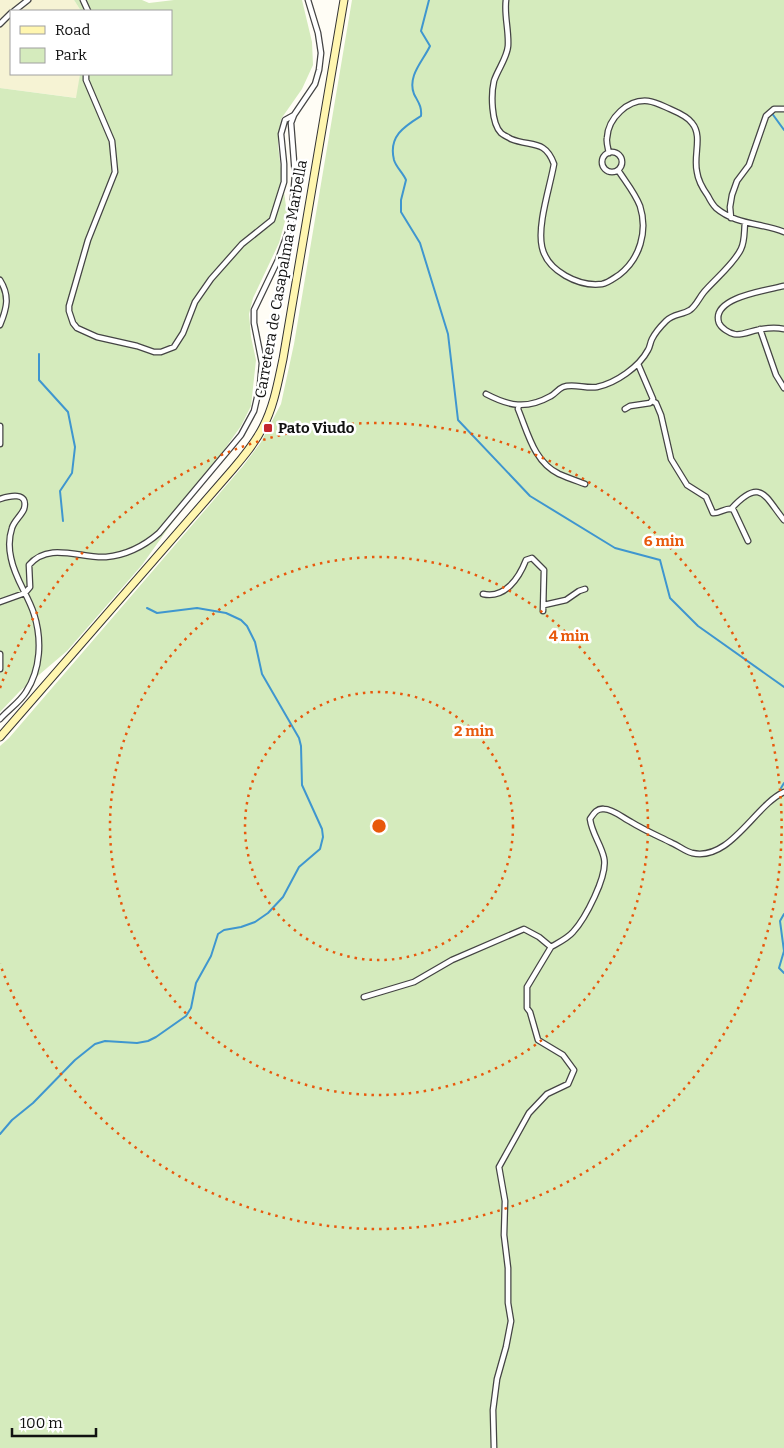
<svg xmlns="http://www.w3.org/2000/svg" width="784" height="1448" font-family="Bitter,serif">
<style>
.farmland{fill:#f6f3d4}
.green{fill:#d5ebbd}
.lines{fill:none;stroke-linecap:round;stroke-linejoin:round}
.stream{stroke:#3f96cf;stroke-width:2}
.minor-casing{stroke:#444;stroke-width:7}
.secondary-casing{stroke:#333;stroke-width:9}
.minor{stroke:#fff;stroke-width:4.5}
.secondary{stroke:#fff6b0;stroke-width:7}
.ring{fill:none;stroke:#e8590c;stroke-width:2.5;stroke-dasharray:2.5 5}
.poi-dot{fill:#c4262e;stroke:#fff;stroke-width:2}
.labels{text-anchor:middle;dominant-baseline:central;stroke-width:5;stroke-linejoin:round;paint-order:stroke}
.street-label{font-size:15px;fill:#111;stroke:#fff}
.poi-label{font-size:15px;font-weight:bold;fill:#111;stroke:#fff;text-anchor:start}
.centre{fill:#e8590c;stroke:#fff;stroke-width:2.5}
.ring-label{font-size:15px;text-anchor:middle;font-weight:bold;fill:#e8590c;stroke:#fff;stroke-width:5;stroke-linejoin:round;paint-order:stroke}
</style>
<rect width="100%" height="100%" fill="#fffdf5"/>
<path class="farmland" d="M 0,0 L 74,0 L 81,11 L 11,11 L 11,74 L 80,74 L 77,98 L 0,88 Z"/>
<path class="green" d="M 74,0 L 142,0 L 149,3 L 174,0 L 302,0 L 312,42 L 313,65 L 302,89 L 281,119 L 278,146 L 287,214 L 279,243 L 253,298 L 249,314 L 251,337 L 256,360 L 251,406 L 241,426 L 142,565 L 67,651 L 20,691 L 0,712 L 0,88 L 76,98 L 80,74 L 171,74 L 171,11 L 81,11 Z
M 352,0 L 784,0 L 784,1448 L 0,1448 L 0,746 L 9,738 L 243,466 L 261,442 L 281,404 L 294,344 Z"/>
<g class="lines">
<path class="stream" d="M 429,0 L 421,31 L 430,46 C 423,61 407,76 414,94 C 418,102 422,106 421,116 C 405,126 388,136 394,160 C 396,167 403,173 406,180 L 401,200 L 401,212 L 420,243 L 448,334 L 458,420 L 530,496 L 615,548 L 660,560 L 670,598 L 698,626 L 784,687
M 771,112 L 784,130
M 39,354 L 39,380 L 68,412 L 75,447 L 72,473 L 60,491 L 63,521
M 781,788 L 784,783
M 784,914 L 780,921 L 784,951 L 779,968 L 784,973
M 0,1134 L 12,1120 L 33,1103 L 75,1060 L 95,1044 L 105,1041 L 137,1043 L 148,1041 L 156,1037 L 186,1016 L 191,1008 L 196,983 L 211,956 L 218,934 L 224,930 L 241,927 L 255,922 L 268,913 L 283,897 L 299,867 L 320,849 L 323,837 L 322,829 L 302,785 L 301,746 L 299,738 L 262,674 L 255,642 L 247,626 L 241,620 L 226,613 L 197,608 L 157,613 L 147,608"/>
<defs>
<path id="minor" d="M 83,0 L 88,11
M 506,0 C 504,15 509,30 508,46 C 507,58 498,69 494,81 C 491,94 491,123 501,133 C 503,135 508,137 511,139 C 531,147 545,139 554,164 C 550,187 537,225 542,247 C 547,271 579,287 602,284 C 608,283 614,278 619,275 C 640,259 648,231 640,206 C 635,193 625,181 618,170
M 14,11 L 28,0
M 0,24 L 11,13
M 86,74 L 86,80 L 112,141 L 115,172 L 88,240 L 69,306 L 69,311 L 73,323 L 77,328 L 97,337 L 137,346 L 154,352 L 161,352 L 174,347 L 183,333 L 195,302 L 211,279 L 242,244 L 272,220 L 284,182 L 284,164 L 281,134 L 285,120 L 294,115
M602 162a10 10 0 1 1 20 0a10 10 0 1 1-20 0Z
M 609,153 C 608,148 606,142 607,138 C 608,118 628,99 648,101 C 656,102 663,106 670,109 C 677,112 688,117 692,123 C 703,136 693,156 697,172 C 698,180 703,189 708,196 C 710,200 713,205 716,208 C 736,225 762,223 784,232
M 731,218 L 730,207 L 732,195 L 737,181 L 749,165 L 766,116 L 774,109 L 784,109
M 0,280 C 10,296 7,308 0,325
M 784,286 C 769,290 710,297 719,323 C 721,328 729,333 734,334 C 740,336 751,331 757,330 C 766,328 775,327 784,329
M 760,329 L 776,375 L 784,388
M 486,394 C 509,406 526,410 551,396 C 555,394 558,389 563,387 C 573,383 586,389 597,387 C 616,383 639,367 648,350 C 650,347 650,343 652,339 C 655,333 661,326 666,321 C 673,314 682,315 690,310 C 696,306 699,298 704,292 C 715,279 734,264 741,249 C 745,241 744,231 745,223
M 652,401 L 656,403 L 661,415 L 671,459 L 687,485 L 706,497 L 713,513 C 719,514 726,507 733,509 L 748,541
M 519,405 L 518,409 C 528,433 534,462 559,474 C 568,478 577,481 585,484
M 625,409 L 630,406 L 650,403 L 653,399 L 638,364
M 0,426 L 0,444
M 0,499 C 9,496 29,491 24,509 C 21,516 14,521 12,528 C 9,537 9,549 11,558 C 15,579 28,595 34,614 C 42,639 41,669 26,692 C 20,702 8,710 0,719
M 731,509 C 761,476 765,497 784,520
M 483,594 C 505,599 519,578 526,560 L 532,558 L 544,570 L 543,611
M 0,602 L 25,593 L 30,587 L 29,565 C 49,541 81,559 106,557 C 127,555 143,547 159,533 L 241,435 L 254,411 L 260,385 L 262,363 L 254,323 L 254,310 L 278,260 L 291,224 L 295,175 L 291,123 L 294,115 L 315,84 L 319,70 L 321,53 L 318,33 L 308,0
M 544,605 L 566,600 L 579,591 L 585,589
M 0,654 L 0,669
M 551,947 C 558,943 568,938 573,932 C 585,919 608,876 604,858 C 601,844 592,834 590,819 C 594,813 597,808 604,809 C 613,809 623,818 631,822 C 644,830 658,836 672,843 C 679,846 685,851 692,853 C 730,862 755,805 784,792
M 364,997 L 414,982 L 452,960 L 524,929 L 539,937 L 551,947 L 527,987 L 527,1008 L 530,1012 L 538,1040 L 563,1055 L 574,1070 L 568,1084 L 547,1094 L 529,1113 L 499,1167 L 505,1201 L 504,1235 L 508,1268 L 508,1303 L 511,1321 L 506,1347 L 497,1379 L 493,1410 L 494,1448"/>
<path id="secondary" d="M 0,737 L 233,469 C 244,456 255,443 263,427 C 274,406 278,382 283,359 L 344,0"/>
</defs>
<use href="#minor" class="minor-casing"/>
<use href="#secondary" class="secondary-casing"/>
<use href="#minor" class="minor"/>
<use href="#secondary" class="secondary"/>
</g>
<g class="ring">
<circle cx="379" cy="826" r="134"/>
<circle cx="379" cy="826" r="269"/>
<path d="M0 688A403 403 0 1 1 0 964"/>
</g>
<rect class="poi-dot" x="263" y="423" width="10" height="10" rx="2.5"/>
<g class="labels">
<g class="street-label">
<text transform="translate(281 279) rotate(-80)">Carretera de Casapalma a Marbella</text>
</g>
<g class="poi-label">
<text x="278" y="428">Pato Viudo</text>
</g>
</g>
<circle cx="379" cy="826" r="8" class="centre"/>
<g class="ring-label">
<text x="664" y="546">6 min</text>
<text x="569" y="641">4 min</text>
<text x="474" y="736">2 min</text>
</g>
<rect x="10" y="10" width="162" height="65" fill="#ffffff" stroke="#a0a0a0"/>
<rect x="20" y="26" width="25" height="8" fill="#fff6b0" stroke="#a0a0a0"/>
<text x="55" y="35" font-size="15" fill="#111111">Road</text>
<rect x="20" y="48" width="25" height="15" fill="#d5ebbd" stroke="#a0a0a0"/>
<text x="55" y="60" font-size="15" fill="#111111">Park</text>
<path d="M12 1428v8h84v-8" fill="none" stroke="#111111" stroke-width="2.5"/>
<text x="20" y="1428" font-size="15" fill="#111111" stroke="#ffffff" stroke-width="4" paint-order="stroke">100 m</text>
</svg>
